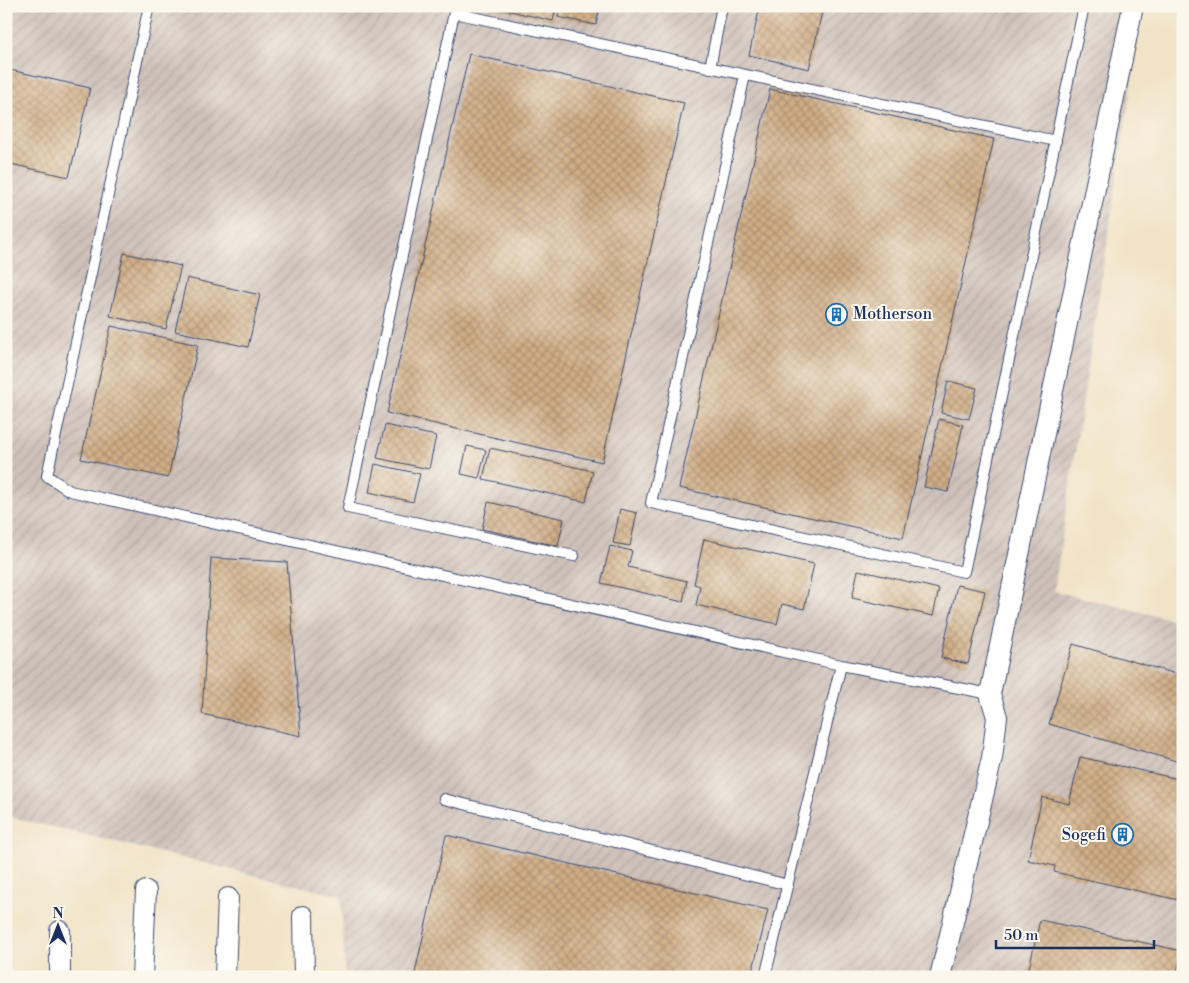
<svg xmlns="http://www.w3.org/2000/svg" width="1189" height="983" font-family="'Libre Bodoni',serif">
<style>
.industrial{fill:url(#industrial-furrows)}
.building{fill:url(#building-cross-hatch)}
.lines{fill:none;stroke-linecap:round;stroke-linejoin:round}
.service-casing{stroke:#3b4a6e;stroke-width:12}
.minor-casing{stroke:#3b4a6e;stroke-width:22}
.service{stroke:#fff;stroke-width:10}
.minor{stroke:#fff;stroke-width:20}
.labels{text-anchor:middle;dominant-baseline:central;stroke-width:4;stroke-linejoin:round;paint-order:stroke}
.poi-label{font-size:16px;fill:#1b2f5e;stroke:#fbf7ec;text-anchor:start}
</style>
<defs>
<pattern id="industrial-furrows" width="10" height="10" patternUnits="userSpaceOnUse" patternTransform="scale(1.25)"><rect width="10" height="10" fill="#cec1ba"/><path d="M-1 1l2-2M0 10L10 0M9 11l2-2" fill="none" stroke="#b0a6a2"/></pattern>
<pattern id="building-cross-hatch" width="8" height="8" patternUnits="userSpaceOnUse" patternTransform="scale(1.25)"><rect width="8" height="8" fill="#d0ad85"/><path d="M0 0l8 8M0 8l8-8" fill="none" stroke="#a88d70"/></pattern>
</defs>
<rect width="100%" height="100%" fill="#fbf7ec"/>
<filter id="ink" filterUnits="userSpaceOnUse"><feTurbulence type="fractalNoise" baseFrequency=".02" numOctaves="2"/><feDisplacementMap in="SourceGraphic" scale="10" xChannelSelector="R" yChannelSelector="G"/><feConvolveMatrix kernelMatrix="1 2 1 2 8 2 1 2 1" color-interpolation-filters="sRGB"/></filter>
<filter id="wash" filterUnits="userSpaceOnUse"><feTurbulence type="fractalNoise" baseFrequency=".0096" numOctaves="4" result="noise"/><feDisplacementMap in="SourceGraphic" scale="20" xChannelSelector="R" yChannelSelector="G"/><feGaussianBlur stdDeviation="1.12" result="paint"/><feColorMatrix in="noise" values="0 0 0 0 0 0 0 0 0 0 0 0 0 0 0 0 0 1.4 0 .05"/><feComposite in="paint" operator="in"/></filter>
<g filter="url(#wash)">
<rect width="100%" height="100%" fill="#f1e3c7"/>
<path class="industrial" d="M 6,6 L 1143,6 L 1054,591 L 1183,622 L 1183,977 L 345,977 L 341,896 L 6,816 Z"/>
<g id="blocks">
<path class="building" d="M 489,6 L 556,6 L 553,21 Z
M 561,6 L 600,6 L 596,25 L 558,17 Z
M 760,6 L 799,6 L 822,12 L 809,69 L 749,55 Z
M 469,54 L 684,103 L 602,462 L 387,413 Z
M 6,69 L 90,88 L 69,177 L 6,163 Z
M 770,89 L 994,139 L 903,538 L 679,488 Z
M 124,253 L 181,266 L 166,329 L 110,316 Z
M 187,278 L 260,295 L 248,347 L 175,331 Z
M 111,326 L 198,345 L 168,478 L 81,459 Z
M 948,381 L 977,388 L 969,419 L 941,413 Z
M 939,419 L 963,425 L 948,492 L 924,487 Z
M 385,425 L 436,436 L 429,469 L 377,458 Z
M 467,446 L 486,450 L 479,478 L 461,474 Z
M 490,448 L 593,471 L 586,502 L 483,479 Z
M 375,464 L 420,474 L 413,502 L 369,492 Z
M 488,502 L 564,519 L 558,546 L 482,529 Z
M 620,509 L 637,513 L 630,546 L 613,543 Z
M 704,539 L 814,564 L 804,609 L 782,604 L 777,624 L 696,605 L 700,586 L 694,584 Z
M 610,546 L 632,551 L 628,567 L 687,581 L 683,602 L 601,583 Z
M 211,558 L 287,562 L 301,736 L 202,714 Z
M 858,570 L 939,589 L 933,616 L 852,598 Z
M 957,585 L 985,591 L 968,664 L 941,658 Z
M 1073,644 L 1183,676 L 1183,763 L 1049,724 Z
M 1080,757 L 1183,780 L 1183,901 L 1054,872 L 1055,866 L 1028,860 L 1042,797 L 1069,804 Z
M 446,835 L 768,910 L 751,977 L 414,977 Z
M 1040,920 L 1182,951 L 1176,977 L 1027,977 Z"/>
</g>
</g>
<g filter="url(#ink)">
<use href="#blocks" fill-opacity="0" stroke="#3b4a6e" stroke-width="1"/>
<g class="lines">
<defs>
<path id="service" d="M 149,6 L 47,476 L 70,491 L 841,665 L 990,694
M 710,68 L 722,6
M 745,75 L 651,503 L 964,572 L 1084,6
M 574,556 L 348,508 L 454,13 L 1056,141
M 444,799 L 788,885
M 765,977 L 841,665"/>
<path id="minor" d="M 303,916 L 304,977
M 60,977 L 60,931
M 142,977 L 146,891
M 225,977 L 228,898
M 940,977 L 992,758 L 997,717 L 990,694 L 1133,6"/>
</defs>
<use href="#service" class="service-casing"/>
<use href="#minor" class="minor-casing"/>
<use href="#service" class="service"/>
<use href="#minor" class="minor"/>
</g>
</g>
<defs>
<symbol id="building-ring" viewBox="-11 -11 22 22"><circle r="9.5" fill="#fbf7ec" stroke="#1f6fb2" stroke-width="1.5"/><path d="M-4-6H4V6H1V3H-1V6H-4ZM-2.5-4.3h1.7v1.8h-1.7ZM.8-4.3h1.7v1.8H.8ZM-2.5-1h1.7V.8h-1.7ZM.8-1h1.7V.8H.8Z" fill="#1f6fb2"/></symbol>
</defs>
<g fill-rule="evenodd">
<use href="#building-ring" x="824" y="302" width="25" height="25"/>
<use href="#building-ring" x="1110" y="822" width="25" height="25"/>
</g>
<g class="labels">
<g class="poi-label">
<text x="853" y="314">Motherson</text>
<text x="1106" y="835" text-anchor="end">Sogefi</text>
</g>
</g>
<rect width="1189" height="983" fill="none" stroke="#fbf7ec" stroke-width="25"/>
<g transform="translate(58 926)" stroke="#fbf7ec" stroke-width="4" paint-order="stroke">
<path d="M0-4L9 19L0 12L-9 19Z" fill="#1b2f5e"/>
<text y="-8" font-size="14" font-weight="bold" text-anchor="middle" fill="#1b2f5e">N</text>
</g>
<path d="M996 940v8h158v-8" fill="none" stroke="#1b2f5e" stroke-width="2.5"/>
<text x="1004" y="940" font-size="15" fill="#1b2f5e" stroke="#fbf7ec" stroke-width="4" paint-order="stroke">50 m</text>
</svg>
